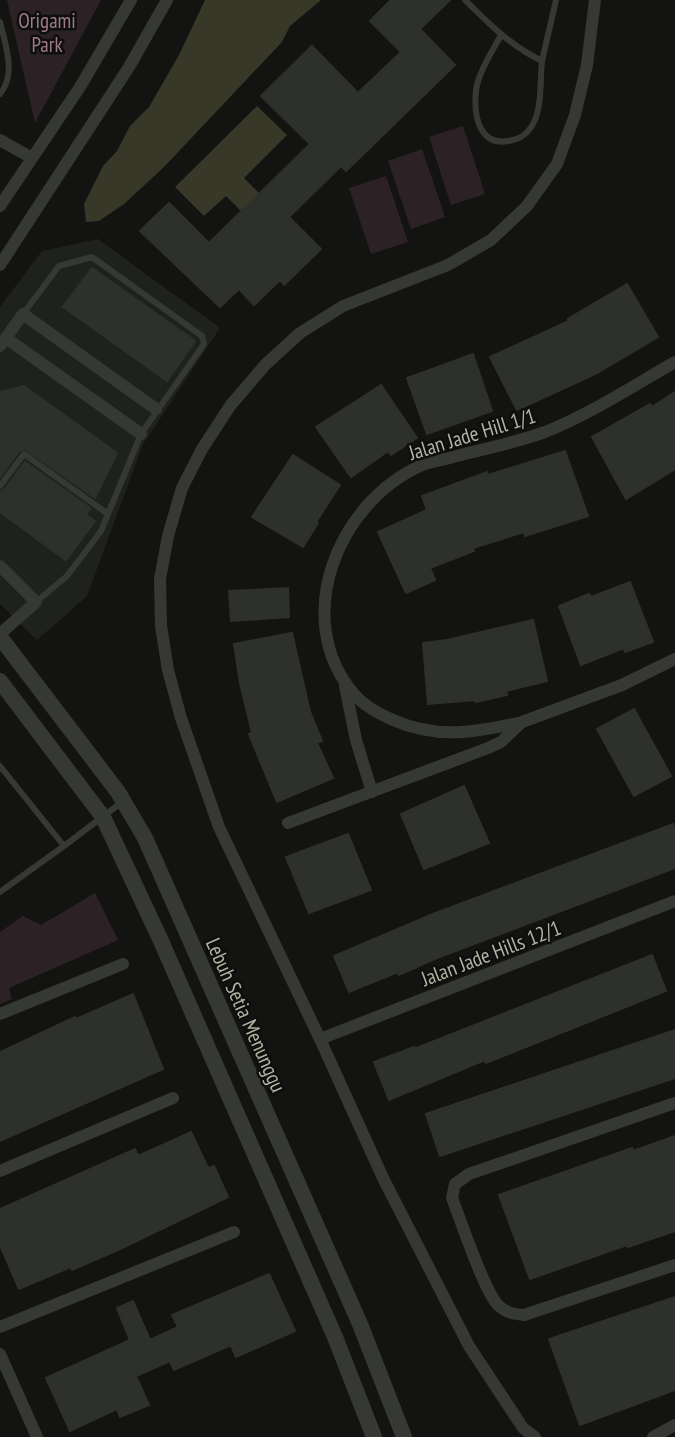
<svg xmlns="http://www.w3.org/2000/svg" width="675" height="1437" font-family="'PT Sans Narrow',sans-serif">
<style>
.built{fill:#1f211e}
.green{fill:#2c2225}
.water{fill:#373828}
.building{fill:#2e302d;stroke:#2e302c;stroke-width:2}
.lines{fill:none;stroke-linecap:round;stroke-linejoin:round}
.service{stroke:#363933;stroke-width:6}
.minor{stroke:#363933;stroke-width:12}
.tertiary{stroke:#363933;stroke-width:16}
.labels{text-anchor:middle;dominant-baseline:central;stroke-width:5;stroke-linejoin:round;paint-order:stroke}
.park-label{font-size:21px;fill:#a07a87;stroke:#0e0f0d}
.street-label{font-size:21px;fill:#b0b5a3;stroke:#0e0f0d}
</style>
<rect width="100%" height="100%" fill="#131412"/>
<path class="built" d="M 98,239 L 220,328 L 143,444 L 87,596 L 37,640 L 0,604 L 0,307 L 42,251 Z"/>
<path class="green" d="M 7,0 L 101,0 L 35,123 Z
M 463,126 L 485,194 L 451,205 L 429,137 Z
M 422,149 L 445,217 L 411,229 L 388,161 Z
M 386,176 L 408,242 L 371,254 L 349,188 Z
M 95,893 L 118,940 L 9,988 L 12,999 L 0,1004 L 0,932 L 23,916 L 41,925 Z"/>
<path class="water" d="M 205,0 L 321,0 L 290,26 L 282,42 L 164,167 L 124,204 L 99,221 L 86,222 L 84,204 L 103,166 L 117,151 L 130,126 L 149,107 L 179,55 Z
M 257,106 L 287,135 L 244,178 L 282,216 L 264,234 L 226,196 L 204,216 L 175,187 Z"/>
<path class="building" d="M 391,0 L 450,0 L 420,29 L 455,65 L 346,171 L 341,166 L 289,217 L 321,249 L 284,285 L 280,280 L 254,305 L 239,289 L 220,307 L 140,231 L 169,203 L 209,243 L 310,144 L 261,96 L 312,46 L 358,93 L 401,52 L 370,21 Z
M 92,268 L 195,341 L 167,381 L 63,307 Z
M 627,284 L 658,337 L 597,373 L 517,410 L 490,357 L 569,321 L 568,319 Z
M 473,354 L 492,411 L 427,434 L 407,378 Z
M 381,385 L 417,438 L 391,455 L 388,451 L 351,477 L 316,427 Z
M 24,386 L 117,453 L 95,498 L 25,449 L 19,451 L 0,477 L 0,392 Z
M 675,392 L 675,469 L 626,499 L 592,437 L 650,404 L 652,407 Z
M 565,451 L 588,516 L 525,536 L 524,532 L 473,548 L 474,551 L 430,568 L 435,580 L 406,593 L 378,532 L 427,510 L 422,496 L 487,472 L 488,475 Z
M 293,455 L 340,485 L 316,522 L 318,523 L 303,547 L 252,517 Z
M 25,462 L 90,508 L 86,515 L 95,521 L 66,560 L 0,512 L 0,492 L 5,489 Z
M 630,582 L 653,642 L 625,652 L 624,648 L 581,665 L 559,606 L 589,594 L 591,597 Z
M 288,588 L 289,617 L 231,621 L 229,591 Z
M 533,620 L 547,681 L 506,691 L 507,695 L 476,702 L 476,700 L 428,704 L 423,643 L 447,640 Z
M 292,633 L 310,712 L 322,741 L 317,743 L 333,778 L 277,802 L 249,734 L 252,733 L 240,683 L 234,644 Z
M 634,709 L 671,776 L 634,796 L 597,729 Z
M 464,786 L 489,843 L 424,869 L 401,814 Z
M 673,824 L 675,831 L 675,868 L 437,958 L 399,975 L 398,972 L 349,992 L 334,956 L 433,914 Z
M 348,834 L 371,890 L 309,913 L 286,857 Z
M 652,955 L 666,991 L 486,1063 L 485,1060 L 389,1100 L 374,1062 L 414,1047 L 414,1049 Z
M 133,994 L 163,1069 L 0,1141 L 0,1052 L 75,1017 L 76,1019 Z
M 675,1030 L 675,1078 L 440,1156 L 426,1114 Z
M 191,1132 L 208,1168 L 214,1166 L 228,1197 L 118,1250 L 72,1270 L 71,1267 L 19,1289 L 0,1245 L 0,1209 L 135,1149 L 138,1156 Z
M 675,1136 L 675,1231 L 628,1247 L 627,1245 L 530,1279 L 499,1195 L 632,1148 L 633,1151 Z
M 269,1274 L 295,1331 L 236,1357 L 231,1345 L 174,1370 L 170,1361 L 136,1376 L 149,1405 L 120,1417 L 117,1409 L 70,1431 L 46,1378 L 130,1340 L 117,1308 L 133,1301 L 150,1340 L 178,1327 L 172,1315 Z
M 675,1297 L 675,1390 L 580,1425 L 549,1339 Z"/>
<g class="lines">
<path class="service" d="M 465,0 C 489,24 511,46 542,61 L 556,0
M 0,22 C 5,44 17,74 0,94
M 501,35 C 492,52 479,71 476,90 C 473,119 481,151 516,139 C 524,137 532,128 535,120 C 542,102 540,80 542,61
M 23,314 L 59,266 L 92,257 L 202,336 L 204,344 L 141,434 L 101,531 L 67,576 L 36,602
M 0,486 L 24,454 L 108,514
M 0,766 L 64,846 L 0,892
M 64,846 L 122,802"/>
<path class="minor" d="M 0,140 L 32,158
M 0,206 L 80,87 L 131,0
M 0,265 L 129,67 L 167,0
M 6,338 L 141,434
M 0,346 L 23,314 L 156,409
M 0,566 L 36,602 L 0,634
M 345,686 L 356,740 L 372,792
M 522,722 C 476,732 439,740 393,720 C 379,714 364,706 354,694 C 290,619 338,502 422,465 C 432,461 443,460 453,457 C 483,449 515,443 545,432 C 590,414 633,386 675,362
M 288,823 L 488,748 L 501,742 L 522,722 L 622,685 L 675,659
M 0,1014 L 123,964
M 320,1039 L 675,901
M 675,1103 L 469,1174 L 455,1184 L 452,1198 C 461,1221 484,1291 498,1305 C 506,1313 514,1314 524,1315 L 675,1265
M 0,1171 L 173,1098
M 0,1327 L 234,1232
M 0,1354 L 37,1437
M 535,1437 L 523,1428 L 469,1346 L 383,1178 L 320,1039 L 219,827 L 181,718 L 168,670 L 161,626 L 160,579 L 168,536 L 182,488 L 202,449 L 230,406 L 265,365 L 300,333 L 343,306 L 448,265 L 491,240 L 527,206 L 557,164 L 575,115 L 587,65 L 595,0
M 653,1437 L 675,1425"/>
<path class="tertiary" d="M 0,637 L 118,792 L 145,838 L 360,1324 L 404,1437
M 0,681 L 103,817 L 161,941 L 335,1337 L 374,1437"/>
</g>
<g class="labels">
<g class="park-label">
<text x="47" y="20">Origami<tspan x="47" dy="24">Park</tspan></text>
</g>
<g class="street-label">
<text transform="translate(472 434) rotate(-17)">Jalan Jade Hill 1/1</text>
<text transform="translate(491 953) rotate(-21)">Jalan Jade Hills 12/1</text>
<text transform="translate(246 1015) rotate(66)">Lebuh Setia Menunggu</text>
</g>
</g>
</svg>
